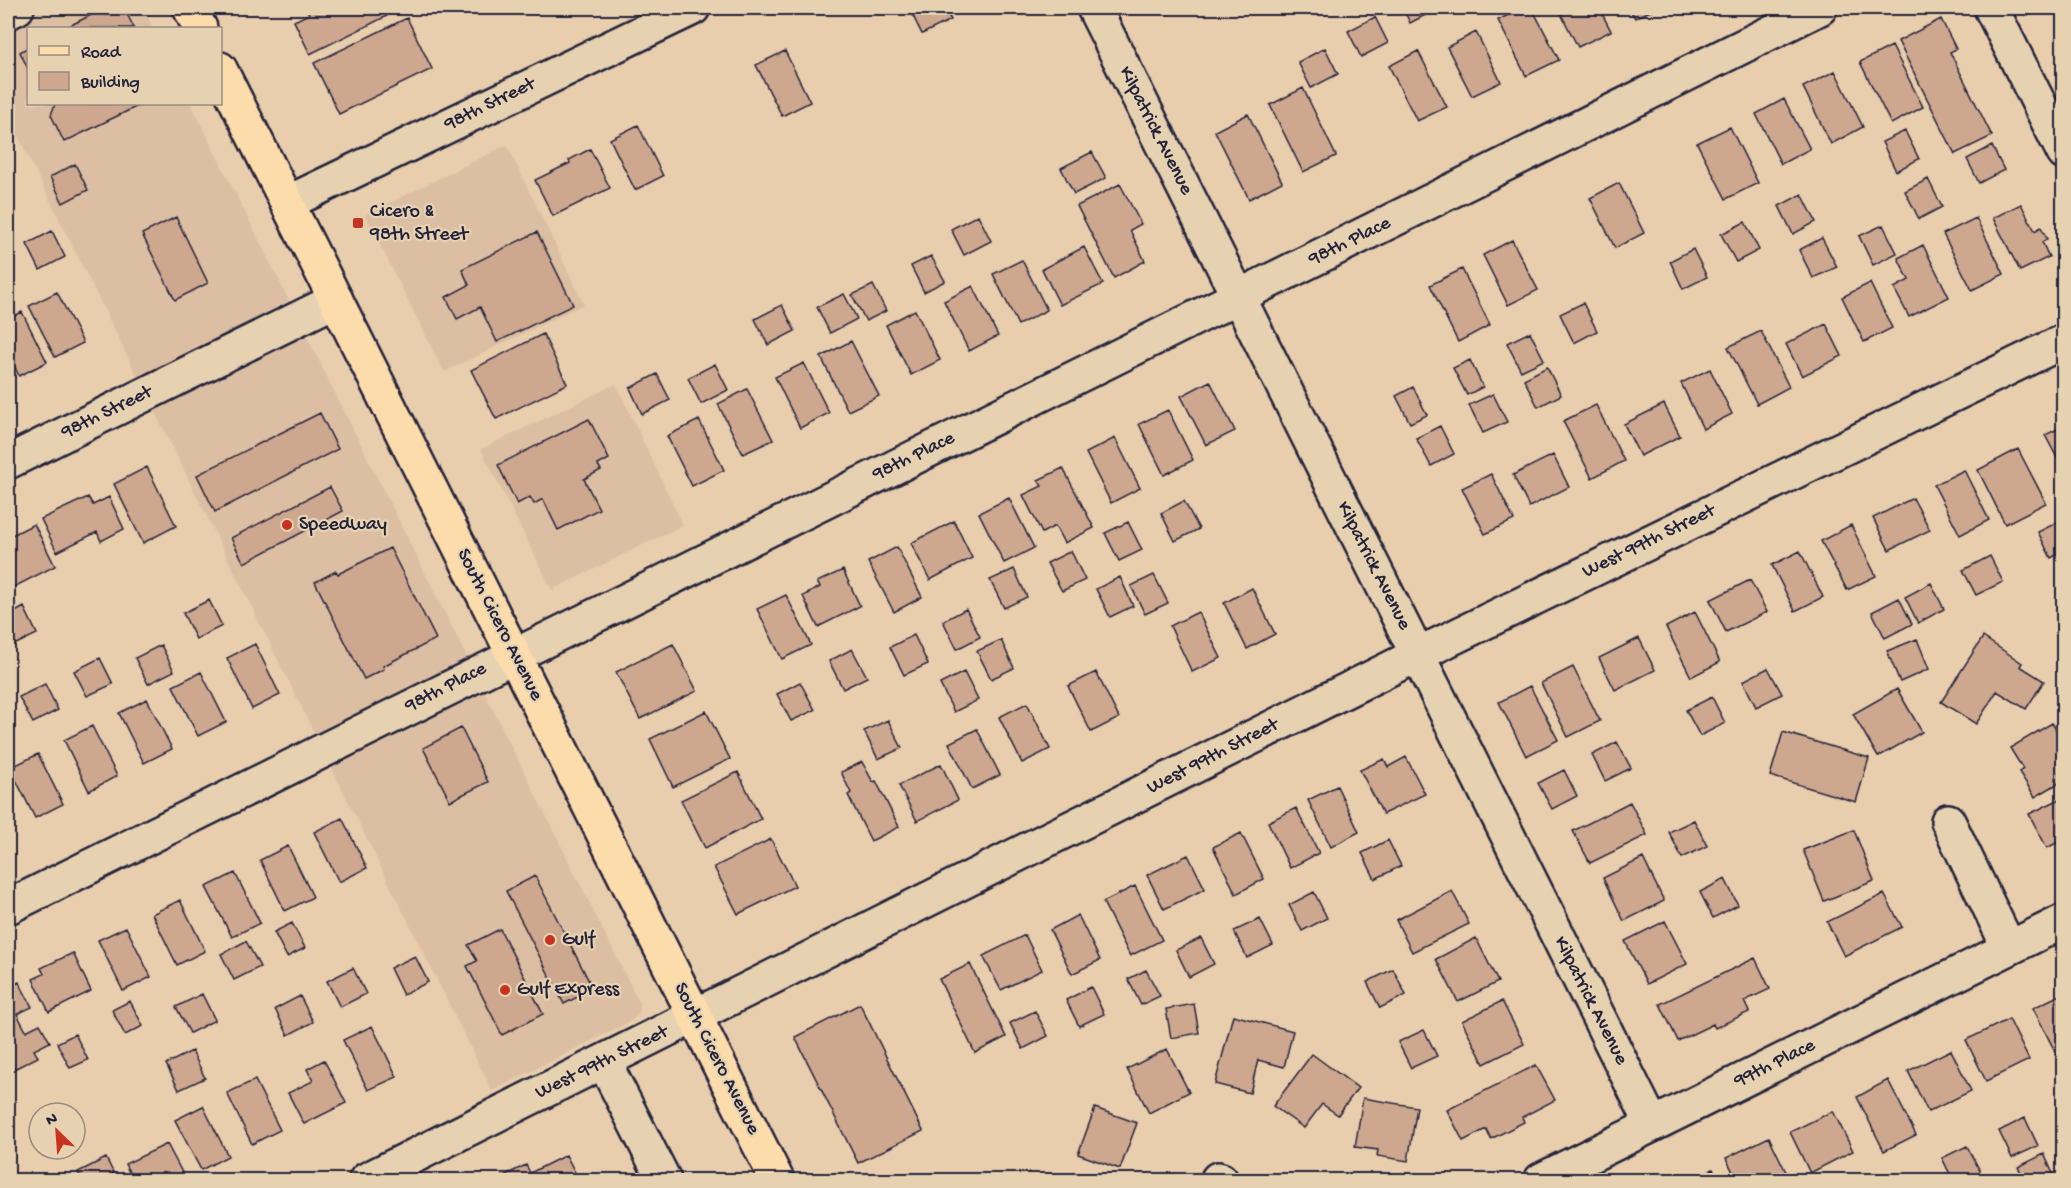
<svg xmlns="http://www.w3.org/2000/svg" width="2071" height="1188" font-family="'Gochi Hand',sans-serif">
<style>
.built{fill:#dcbfa2}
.building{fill:#cea78f;stroke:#22223b;stroke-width:1.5}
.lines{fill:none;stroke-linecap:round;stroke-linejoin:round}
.minor-casing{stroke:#22223b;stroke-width:38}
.major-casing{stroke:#22223b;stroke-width:38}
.minor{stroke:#e6d2b0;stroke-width:33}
.major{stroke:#fddcac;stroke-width:33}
.poi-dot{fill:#c8321e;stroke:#e6d2b0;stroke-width:2}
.labels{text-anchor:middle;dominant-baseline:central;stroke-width:4.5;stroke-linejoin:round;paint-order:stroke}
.street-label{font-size:20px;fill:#22223b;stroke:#e6d2b0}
.poi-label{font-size:20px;fill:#22223b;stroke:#e6d2b0;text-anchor:start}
</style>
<rect width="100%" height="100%" fill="#e8cead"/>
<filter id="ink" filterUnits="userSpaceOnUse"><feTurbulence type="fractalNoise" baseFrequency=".0167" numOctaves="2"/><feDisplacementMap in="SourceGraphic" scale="12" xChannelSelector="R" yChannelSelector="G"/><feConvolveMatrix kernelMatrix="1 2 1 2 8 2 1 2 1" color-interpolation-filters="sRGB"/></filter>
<g filter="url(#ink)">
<path class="built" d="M 8,8 L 143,8 L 153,28 L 28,28 L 28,104 L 191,104 L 640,1004 L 640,1011 L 633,1020 L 492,1091 L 8,116 Z
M 507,145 L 584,304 L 444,372 L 365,215 Z
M 616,384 L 683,525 L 552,590 L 481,449 Z"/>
<path class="building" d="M 105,8 L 125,10 L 134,28 L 65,28 Z
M 306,8 L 383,8 L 387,16 L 310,54 L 294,21 L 309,14 Z
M 909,8 L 944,8 L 951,20 L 922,34 Z
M 1403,8 L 1437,8 L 1437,9 L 1410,23 Z
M 1523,8 L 1532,8 L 1559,60 L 1526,76 L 1498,20 Z
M 1558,8 L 1599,8 L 1611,31 L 1578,47 Z
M 1629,8 L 1657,8 L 1635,18 Z
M 1375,17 L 1388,43 L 1361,57 L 1348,31 Z
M 407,18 L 432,69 L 339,114 L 314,63 Z
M 1941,19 L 1956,49 L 1950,52 L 1992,136 L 1955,154 L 1898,41 Z
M 1476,32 L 1501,82 L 1472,96 L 1447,47 Z
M 1892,46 L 1923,107 L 1891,124 L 1860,62 Z
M 28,47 L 28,69 L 20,52 Z
M 1325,48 L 1338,74 L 1311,88 L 1298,62 Z
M 785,51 L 810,102 L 782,116 L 756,65 Z
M 1418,51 L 1447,107 L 1417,121 L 1389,66 Z
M 1835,71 L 1863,127 L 1831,144 L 1803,87 Z
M 1303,88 L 1336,156 L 1303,172 L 1270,105 Z
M 1784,99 L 1810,149 L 1781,164 L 1756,114 Z
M 55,104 L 142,104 L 64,142 L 51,115 Z
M 1248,114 L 1282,182 L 1249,199 L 1215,131 Z
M 638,125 L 663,176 L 635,190 L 610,139 Z
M 1730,127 L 1758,183 L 1726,199 L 1697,143 Z
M 1905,131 L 1919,159 L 1896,171 L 1882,142 Z
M 1992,146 L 2004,170 L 1979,183 L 1967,159 Z
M 590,149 L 610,188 L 553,216 L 535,180 L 570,163 L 569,160 Z
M 1092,152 L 1106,178 L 1074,194 L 1061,168 Z
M 75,164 L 88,190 L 63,203 L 50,177 Z
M 1928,179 L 1942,207 L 1919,219 L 1905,191 Z
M 1619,183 L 1644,233 L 1615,248 L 1590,198 Z
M 1120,184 L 1141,224 L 1130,230 L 1145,261 L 1114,278 L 1077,206 Z
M 1802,194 L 1816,222 L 1793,234 L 1779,206 Z
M 2021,204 L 2035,231 L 2041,227 L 2047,239 L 2042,242 L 2049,257 L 2020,271 L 1993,218 Z
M 978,215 L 991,241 L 964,255 L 951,229 Z
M 176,217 L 208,283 L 175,300 L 142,234 Z
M 1976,218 L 2004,274 L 1972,290 L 1943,234 Z
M 1745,222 L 1759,250 L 1736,262 L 1721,234 Z
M 1883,225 L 1897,253 L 1873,265 L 1859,236 Z
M 52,231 L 65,257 L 40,270 L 27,244 Z
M 537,232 L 573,305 L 497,342 L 480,307 L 457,319 L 446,297 L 469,285 L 462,269 Z
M 1822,238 L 1837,267 L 1813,278 L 1799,250 Z
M 1512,240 L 1538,290 L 1508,305 L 1483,255 Z
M 1923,245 L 1949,297 L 1909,317 L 1894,288 L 1909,280 L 1898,258 Z
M 1084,247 L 1103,284 L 1060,305 L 1042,269 Z
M 1693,249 L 1707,277 L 1683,289 L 1670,261 Z
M 931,256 L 945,281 L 924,292 L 911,266 Z
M 1022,260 L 1047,310 L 1018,325 L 993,274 Z
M 1462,269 L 1490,325 L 1458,342 L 1430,285 Z
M 1870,283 L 1892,328 L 1864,342 L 1842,297 Z
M 873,285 L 886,311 L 866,321 L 852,295 Z
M 973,286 L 998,336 L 969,351 L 944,301 Z
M 57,292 L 83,343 L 55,357 L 29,306 Z
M 844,294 L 857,319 L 830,333 L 817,307 Z
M 1583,303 L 1597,331 L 1574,343 L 1560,314 Z
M 782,305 L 795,331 L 768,345 L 755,319 Z
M 915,310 L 940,360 L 911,375 L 886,325 Z
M 22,312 L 47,362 L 19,376 L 8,353 L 8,319 Z
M 1826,324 L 1842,356 L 1802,376 L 1786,344 Z
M 1761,331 L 1789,387 L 1757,404 L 1728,347 Z
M 1530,332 L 1544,360 L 1521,371 L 1507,343 Z
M 543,334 L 567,384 L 496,419 L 471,370 Z
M 851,341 L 879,396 L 848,411 L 821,357 Z
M 1470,360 L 1483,387 L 1467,395 L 1453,368 Z
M 804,363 L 829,413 L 800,428 L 775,377 Z
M 715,364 L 728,390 L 701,404 L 688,378 Z
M 1547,367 L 1561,395 L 1538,407 L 1524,379 Z
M 1710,369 L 1732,414 L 1703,429 L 1681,383 Z
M 657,374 L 670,400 L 642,414 L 630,388 Z
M 1210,381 L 1235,431 L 1206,445 L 1181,396 Z
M 1413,387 L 1427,415 L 1410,423 L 1396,396 Z
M 747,389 L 773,440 L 743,454 L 718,404 Z
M 1493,394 L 1507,422 L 1483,433 L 1469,405 Z
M 1664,404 L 1680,436 L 1640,456 L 1624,424 Z
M 1596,405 L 1624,461 L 1592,478 L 1563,421 Z
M 1168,410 L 1193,460 L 1164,475 L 1139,424 Z
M 320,413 L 338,449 L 215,512 L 197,475 Z
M 589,419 L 609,459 L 598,465 L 601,470 L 584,479 L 599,509 L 558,530 L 543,499 L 534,504 L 530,497 L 517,504 L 498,465 Z
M 699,420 L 724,470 L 692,486 L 667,436 Z
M 1440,426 L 1454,454 L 1431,466 L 1416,438 Z
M 2064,426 L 2064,471 L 2045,435 Z
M 1115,438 L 1140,488 L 1111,503 L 1086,453 Z
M 2018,449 L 2046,503 L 2005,524 L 1978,470 Z
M 1553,455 L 1569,487 L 1529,507 L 1513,475 Z
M 147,467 L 176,526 L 143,543 L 114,484 Z
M 1063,468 L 1094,528 L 1064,543 L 1055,526 L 1042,533 L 1023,495 L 1042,486 L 1038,480 Z
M 1964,470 L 1989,520 L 1960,535 L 1934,485 Z
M 1491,474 L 1514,520 L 1485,534 L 1462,488 Z
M 330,487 L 343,511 L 244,563 L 231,538 Z
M 88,497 L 93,505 L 109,497 L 124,529 L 101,541 L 97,532 L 57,552 L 41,519 Z
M 1009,498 L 1034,548 L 1004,563 L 979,513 Z
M 1913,498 L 1930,530 L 1889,550 L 1873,518 Z
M 1184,501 L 1199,529 L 1175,541 L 1161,513 Z
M 2064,519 L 2064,551 L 2051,558 L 2038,532 Z
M 954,521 L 972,558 L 930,580 L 911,543 Z
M 1128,522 L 1142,550 L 1119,561 L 1105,533 Z
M 34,524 L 55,566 L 10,589 L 8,584 L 8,537 Z
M 1851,525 L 1876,576 L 1847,590 L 1821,541 Z
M 897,547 L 922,597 L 894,612 L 868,562 Z
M 390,548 L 436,639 L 383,666 L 384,669 L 364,679 L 315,582 L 336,571 L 338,574 Z
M 1071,551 L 1085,580 L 1062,591 L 1047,563 Z
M 1800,551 L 1823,597 L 1795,611 L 1772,565 Z
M 1990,556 L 2003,582 L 1976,595 L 1963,570 Z
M 1014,569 L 1027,597 L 1004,608 L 990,580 Z
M 843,570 L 860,606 L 818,627 L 803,596 L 820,587 L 817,582 Z
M 1154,575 L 1168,603 L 1145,614 L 1131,586 Z
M 1120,577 L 1133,606 L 1110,617 L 1096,589 Z
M 1750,580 L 1767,612 L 1726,632 L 1710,600 Z
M 1931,583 L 1944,609 L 1918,623 L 1905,597 Z
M 1252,588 L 1275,634 L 1247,649 L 1224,603 Z
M 786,595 L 811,645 L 782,659 L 757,609 Z
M 1899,598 L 1912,624 L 1885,638 L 1872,612 Z
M 209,600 L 222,626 L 196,639 L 183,613 Z
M 24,607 L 37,634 L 12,646 L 8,638 L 8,616 Z
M 966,609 L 980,637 L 957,649 L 943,621 Z
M 1198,612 L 1221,658 L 1192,672 L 1170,626 Z
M 1695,612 L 1720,662 L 1691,677 L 1666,627 Z
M 914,635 L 928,664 L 904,675 L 890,647 Z
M 1983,637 L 2022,663 L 2020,666 L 2044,681 L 2026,709 L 1997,691 L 1976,724 L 1941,702 Z
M 1639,638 L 1655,670 L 1615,690 L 1599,658 Z
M 1917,639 L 1929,669 L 1900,682 L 1887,651 Z
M 1001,640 L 1014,668 L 991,679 L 977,651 Z
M 255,644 L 280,695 L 252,709 L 227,658 Z
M 673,644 L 697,691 L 640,719 L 616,672 Z
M 161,645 L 174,671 L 148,684 L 135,658 Z
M 852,649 L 867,677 L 843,689 L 829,661 Z
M 100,658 L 113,684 L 87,696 L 74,671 Z
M 1573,667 L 1600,721 L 1568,737 L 1541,683 Z
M 1768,668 L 1782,694 L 1756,707 L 1743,681 Z
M 201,672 L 226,722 L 198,736 L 173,686 Z
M 964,672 L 978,700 L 954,712 L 940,684 Z
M 1096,672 L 1119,718 L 1091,732 L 1068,686 Z
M 800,682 L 815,710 L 791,721 L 777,694 Z
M 45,684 L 58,710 L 33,723 L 19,697 Z
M 1530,686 L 1558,740 L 1526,756 L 1499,702 Z
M 1897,689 L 1922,732 L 1878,757 L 1853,714 Z
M 1712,697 L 1725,723 L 1700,736 L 1686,710 Z
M 147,699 L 172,749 L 144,763 L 119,713 Z
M 1027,703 L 1050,749 L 1022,763 L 999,717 Z
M 706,711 L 730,759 L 673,787 L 650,739 Z
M 888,720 L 902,748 L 878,759 L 864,731 Z
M 2052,723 L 2064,742 L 2064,780 L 2035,797 L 2019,772 L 2023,769 L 2010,748 Z
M 92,726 L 117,776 L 89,791 L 64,740 Z
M 461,728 L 488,782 L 450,801 L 423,748 Z
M 977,729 L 1000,775 L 972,789 L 949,743 Z
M 1783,732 L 1869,758 L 1856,802 L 1770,776 Z
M 1617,742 L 1631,768 L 1605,781 L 1592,755 Z
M 38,754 L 63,804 L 35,818 L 10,768 Z
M 1406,757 L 1425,794 L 1383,814 L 1360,770 L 1384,759 L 1388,767 Z
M 862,762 L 873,782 L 876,781 L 899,827 L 871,841 L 848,795 L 851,793 L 841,772 Z
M 941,764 L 958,800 L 917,821 L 899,785 Z
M 1564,770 L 1577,796 L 1552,809 L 1538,783 Z
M 738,772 L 761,819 L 705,848 L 681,800 Z
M 1337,786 L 1359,832 L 1331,847 L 1308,800 Z
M 2064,797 L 2064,839 L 2047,848 L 2029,814 Z
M 1630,802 L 1647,835 L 1590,863 L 1573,831 Z
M 1296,808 L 1319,853 L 1290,868 L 1268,822 Z
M 342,818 L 367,868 L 339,882 L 314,832 Z
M 1694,820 L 1707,846 L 1682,858 L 1669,832 Z
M 1854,830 L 1874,881 L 1824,901 L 1803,850 Z
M 1241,833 L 1264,879 L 1236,894 L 1213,847 Z
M 771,839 L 795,886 L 738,914 L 714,867 Z
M 1388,840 L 1401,866 L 1375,879 L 1362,853 Z
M 288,846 L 313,897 L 285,911 L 260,860 Z
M 1188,855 L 1205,889 L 1164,909 L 1147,875 Z
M 1643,858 L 1664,901 L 1624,921 L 1603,878 Z
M 235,873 L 260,923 L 232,937 L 206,887 Z
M 535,876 L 593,989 L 564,1004 L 506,891 Z
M 1725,879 L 1738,905 L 1713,918 L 1700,892 Z
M 1135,886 L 1162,940 L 1130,956 L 1103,902 Z
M 1452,891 L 1469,924 L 1412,952 L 1396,920 Z
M 1314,892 L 1327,918 L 1302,931 L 1289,905 Z
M 1884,894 L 1902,927 L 1844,956 L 1827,922 Z
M 180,900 L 205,951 L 177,965 L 152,914 Z
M 1078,915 L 1100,960 L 1072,974 L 1050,930 Z
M 1260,919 L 1273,945 L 1247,958 L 1234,931 Z
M 1665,921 L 1687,964 L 1647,984 L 1625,941 Z
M 292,923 L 305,948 L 287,957 L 274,932 Z
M 126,927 L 151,977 L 123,991 L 98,940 Z
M 500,929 L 543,1014 L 502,1035 L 467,966 L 477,961 L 468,945 Z
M 1025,935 L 1042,970 L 1001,990 L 983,956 Z
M 1201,938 L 1214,964 L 1189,977 L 1176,950 Z
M 1476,938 L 1498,982 L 1458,1002 L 1436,959 Z
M 246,941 L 260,967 L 234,980 L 221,954 Z
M 73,953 L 91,991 L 49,1012 L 33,979 L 44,974 L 41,968 Z
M 415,956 L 428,982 L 403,995 L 390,968 Z
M 1755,958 L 1770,989 L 1744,1001 L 1749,1012 L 1715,1028 L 1713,1024 L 1678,1041 L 1660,1004 Z
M 970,964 L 1006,1037 L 975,1053 L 939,979 Z
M 353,968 L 366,994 L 340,1007 L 327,981 Z
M 1393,969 L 1406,995 L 1380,1008 L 1367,982 Z
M 1146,970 L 1160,996 L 1141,1005 L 1128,979 Z
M 19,982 L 32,1007 L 17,1014 L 26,1031 L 40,1024 L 50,1042 L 34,1050 L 38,1057 L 8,1072 L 8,988 Z
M 1091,987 L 1104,1014 L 1079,1026 L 1066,1000 Z
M 2064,993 L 2064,1069 L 2033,1008 Z
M 202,994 L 215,1020 L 190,1033 L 176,1007 Z
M 300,996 L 313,1022 L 288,1035 L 275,1009 Z
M 130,1001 L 143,1026 L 125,1035 L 112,1010 Z
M 1502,1001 L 1524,1044 L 1484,1064 L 1462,1021 Z
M 860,1004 L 923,1131 L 858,1163 L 795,1037 Z
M 1194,1004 L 1199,1033 L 1171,1038 L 1166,1009 Z
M 1035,1011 L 1048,1036 L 1023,1049 L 1010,1023 Z
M 1233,1015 L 1293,1031 L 1284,1067 L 1258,1060 L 1250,1093 L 1215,1084 Z
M 2009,1019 L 2029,1060 L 1986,1081 L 1966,1040 Z
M 372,1026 L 397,1077 L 368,1090 L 343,1040 Z
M 1424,1030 L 1437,1056 L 1411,1068 L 1398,1042 Z
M 75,1034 L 88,1060 L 70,1068 L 57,1043 Z
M 1167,1049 L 1189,1092 L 1149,1113 L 1127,1069 Z
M 1951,1050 L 1971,1091 L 1928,1112 L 1908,1071 Z
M 192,1051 L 205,1078 L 179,1090 L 166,1064 Z
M 1312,1054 L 1358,1088 L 1338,1115 L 1322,1104 L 1304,1128 L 1273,1106 Z
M 324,1060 L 346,1103 L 304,1124 L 288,1093 L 313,1081 L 307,1069 Z
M 1536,1065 L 1555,1100 L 1522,1117 L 1524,1122 L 1491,1139 L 1486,1129 L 1463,1141 L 1447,1110 Z
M 255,1080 L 280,1130 L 252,1144 L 227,1093 Z
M 1888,1080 L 1916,1135 L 1884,1151 L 1857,1097 Z
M 1363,1098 L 1417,1107 L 1408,1161 L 1377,1156 L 1378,1150 L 1355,1147 Z
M 203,1106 L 228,1156 L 201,1170 L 175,1120 Z
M 1095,1108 L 1137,1123 L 1120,1169 L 1078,1154 Z
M 1833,1111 L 1853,1151 L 1810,1173 L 1790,1132 Z
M 2025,1118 L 2038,1146 L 2012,1158 L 1999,1131 Z
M 1769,1137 L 1789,1178 L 1783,1180 L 1737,1180 L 1726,1158 Z
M 167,1144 L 186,1180 L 133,1180 L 125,1164 Z
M 1967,1146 L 1981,1173 L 1965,1180 L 1953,1180 L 1942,1158 Z
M 44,1149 L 67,1149 L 48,1158 Z
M 2044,1154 L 2056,1180 L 2025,1180 L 2018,1167 Z
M 566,1155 L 579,1180 L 495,1180 L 526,1165 L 530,1173 Z
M 106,1158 L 117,1180 L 82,1180 L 78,1172 Z
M 1713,1169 L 1719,1180 L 1682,1180 L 1690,1176 L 1692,1180 Z"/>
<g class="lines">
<defs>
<path id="minor" d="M 1094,8 L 1652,1124
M 1991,8 L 2064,153
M 8,12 L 17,8
M 287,203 L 693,8
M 8,462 L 336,300
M 1948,821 L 2009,948
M 8,907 L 1820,8
M 604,1062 L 664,1180
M 1218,1179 L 1221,1180
M 366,1180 L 1417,655 L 2064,341
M 1541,1180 L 2064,921"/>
<path id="major" d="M 190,8 L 200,28
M 220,69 L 777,1180"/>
</defs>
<use href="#minor" class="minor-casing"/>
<use href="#major" class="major-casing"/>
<use href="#minor" class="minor"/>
<use href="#major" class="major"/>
</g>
</g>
<g class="poi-dot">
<rect x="352" y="217" width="12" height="12" rx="3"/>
<circle cx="287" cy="525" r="6"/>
<circle cx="550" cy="940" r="6"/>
<circle cx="505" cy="990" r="6"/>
</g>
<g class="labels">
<g class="street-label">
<text transform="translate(490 105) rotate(-26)">98th Street</text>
<text transform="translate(1155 131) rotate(63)">Kilpatrick Avenue</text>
<text transform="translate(1350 242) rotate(-26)">98th Place</text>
<text transform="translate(107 413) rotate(-26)">98th Street</text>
<text transform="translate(914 457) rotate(-26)">98th Place</text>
<text transform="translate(1649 542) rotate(-26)">West 99th Street</text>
<text transform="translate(1373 566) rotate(63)">Kilpatrick Avenue</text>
<text transform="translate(499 625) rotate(63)">South Cicero Avenue</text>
<text transform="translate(446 688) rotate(-27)">98th Place</text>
<text transform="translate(1213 757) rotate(-27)">West 99th Street</text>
<text transform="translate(1590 1001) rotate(63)">Kilpatrick Avenue</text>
<text transform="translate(716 1059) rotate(63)">South Cicero Avenue</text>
<text transform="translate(602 1063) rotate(-26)">West 99th Street</text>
<text transform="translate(1775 1064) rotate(-26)">99th Place</text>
</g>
<g class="poi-label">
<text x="370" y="212">Cicero &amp;<tspan x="370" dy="23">98th Street</tspan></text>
<text x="299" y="525">Speedway</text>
<text x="562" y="940">Gulf</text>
<text x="517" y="990">Gulf Express</text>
</g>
</g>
<rect width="2071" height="1188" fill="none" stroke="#e6d2b0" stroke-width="30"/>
<rect x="15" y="15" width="2041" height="1158" fill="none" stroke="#22223b" stroke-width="2" filter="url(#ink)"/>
<rect x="27" y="27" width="195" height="78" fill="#e6d2b0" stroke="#988c81" stroke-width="1.5"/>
<rect x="39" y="46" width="30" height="9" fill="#fddcac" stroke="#988c81" stroke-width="1.5"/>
<text x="81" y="57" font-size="18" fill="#22223b">Road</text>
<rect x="39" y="72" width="30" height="18" fill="#cea78f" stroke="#988c81" stroke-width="1.5"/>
<text x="81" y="87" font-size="18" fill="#22223b">Building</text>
<g transform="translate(57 1131) rotate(335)"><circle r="28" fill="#e6d2b0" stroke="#988c81" stroke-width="1.5"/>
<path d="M0-4.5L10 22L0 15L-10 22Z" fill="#c8321e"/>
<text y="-9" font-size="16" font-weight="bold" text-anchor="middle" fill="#22223b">N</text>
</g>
</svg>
